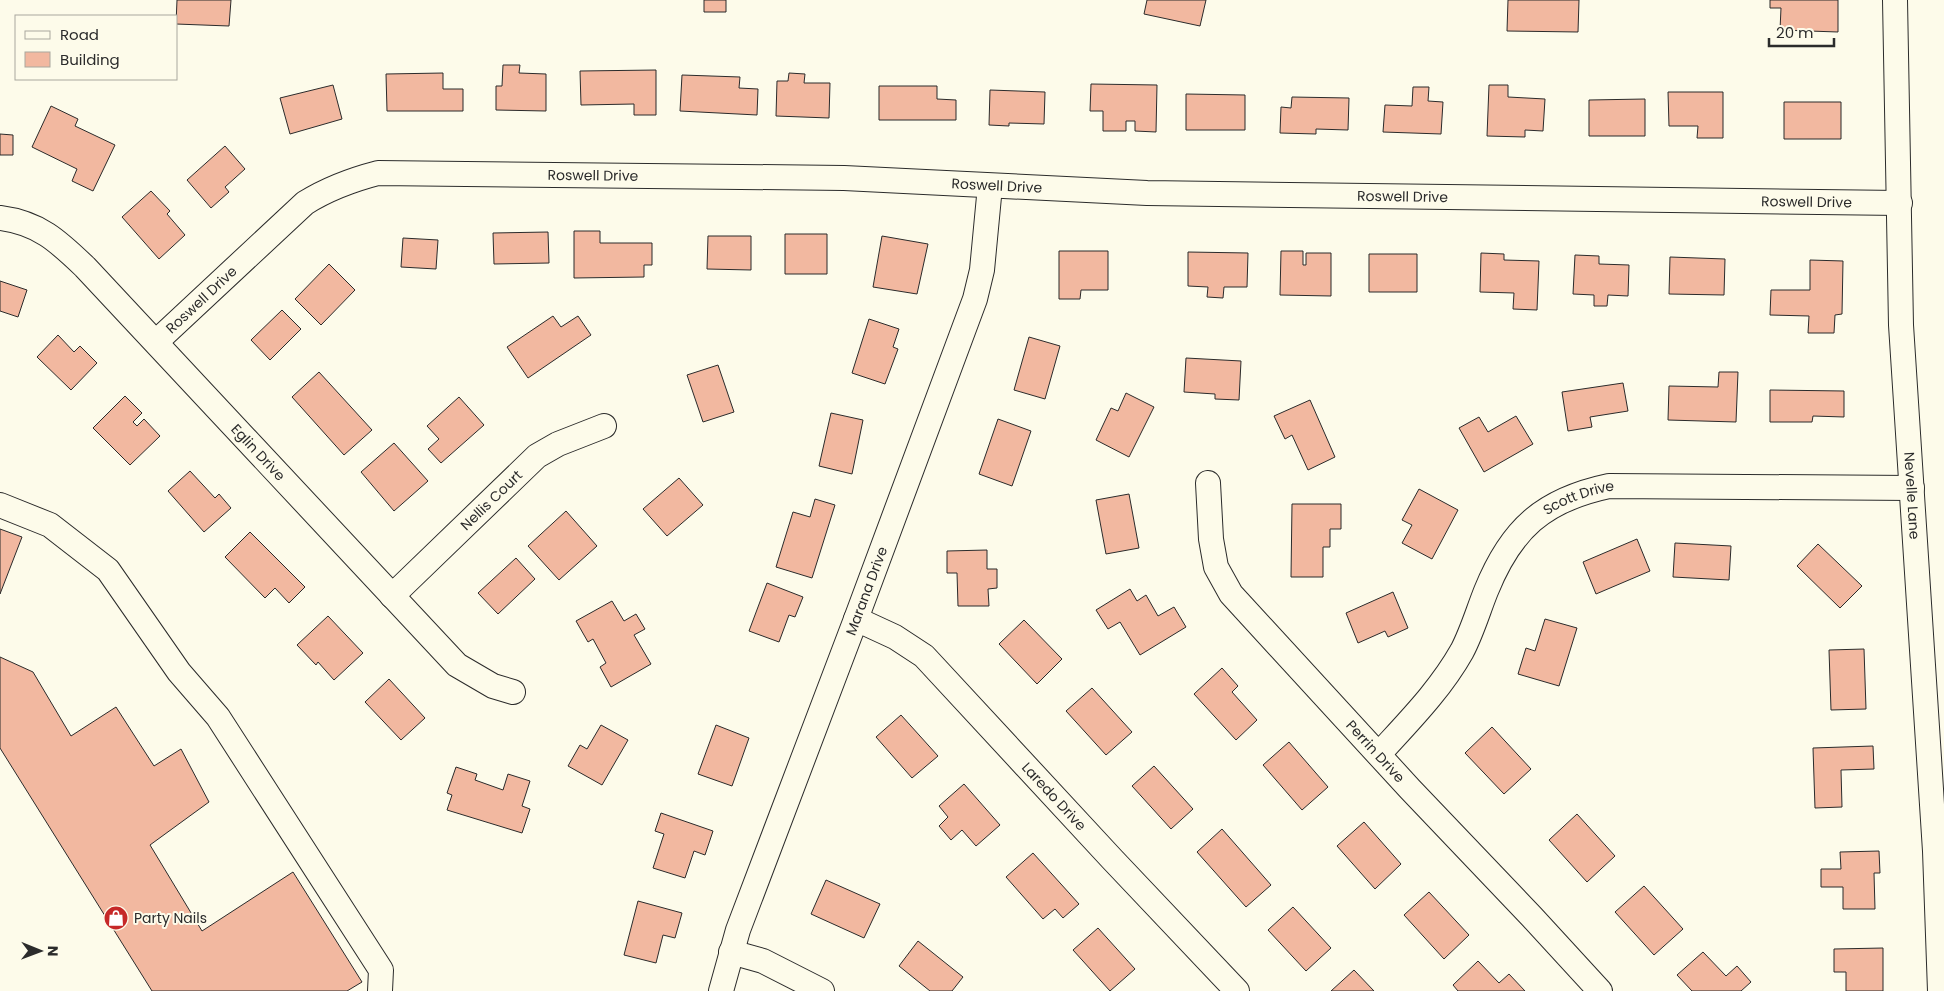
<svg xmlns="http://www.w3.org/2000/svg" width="1944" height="991" font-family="Poppins,sans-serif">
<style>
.building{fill:#f2b8a0;stroke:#2b2b2b}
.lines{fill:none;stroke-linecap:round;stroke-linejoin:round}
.minor-casing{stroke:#2b2b2b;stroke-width:26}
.minor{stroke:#fdfbea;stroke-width:24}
.labels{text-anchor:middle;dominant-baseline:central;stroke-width:4;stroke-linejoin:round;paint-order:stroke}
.street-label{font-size:14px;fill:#2b2b2b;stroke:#fdfbea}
.poi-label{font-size:14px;fill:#2b2b2b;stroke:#fdfbea;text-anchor:start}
</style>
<rect width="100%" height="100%" fill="#fdfbea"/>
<path class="building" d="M 177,0 L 231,0 L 229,26 L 176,24 Z
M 704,0 L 726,0 L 726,12 L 704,12 Z
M 1147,0 L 1206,0 L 1200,26 L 1144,14 Z
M 1508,0 L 1579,0 L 1578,32 L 1507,31 Z
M 1770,0 L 1838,0 L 1838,32 L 1780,30 L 1781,8 L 1770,8 Z
M 503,65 L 520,65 L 519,73 L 546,74 L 546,111 L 496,110 L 496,86 L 502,86 Z
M 656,70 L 656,115 L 634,115 L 634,104 L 581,105 L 580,71 Z
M 443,73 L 443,89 L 463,89 L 463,111 L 387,111 L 386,74 Z
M 789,73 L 805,74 L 804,83 L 830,83 L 829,118 L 776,116 L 777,81 L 788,81 Z
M 682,75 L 740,77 L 739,88 L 758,89 L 757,115 L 680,111 Z
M 1091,84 L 1157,85 L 1156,132 L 1135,131 L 1135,121 L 1126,121 L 1126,131 L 1103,131 L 1103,111 L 1090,111 Z
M 333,85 L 342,119 L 290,134 L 280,98 Z
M 1489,85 L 1508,85 L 1508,97 L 1545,99 L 1543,131 L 1525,130 L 1525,137 L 1487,136 Z
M 879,86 L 937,86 L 937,99 L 956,100 L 956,120 L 879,120 Z
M 1413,87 L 1429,87 L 1428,101 L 1443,102 L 1441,134 L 1383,132 L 1385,105 L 1412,106 Z
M 990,90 L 1045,92 L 1044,124 L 1009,123 L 1009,126 L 989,125 Z
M 1668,92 L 1723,92 L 1723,138 L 1697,138 L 1698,126 L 1669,126 Z
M 1186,94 L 1245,95 L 1245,130 L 1186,130 Z
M 1292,97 L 1349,98 L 1348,130 L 1316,129 L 1316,134 L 1280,133 L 1281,107 L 1291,108 Z
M 1645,99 L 1645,136 L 1589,136 L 1589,100 Z
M 1784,102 L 1841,102 L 1841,139 L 1784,139 Z
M 51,106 L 78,119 L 75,126 L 115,145 L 93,191 L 72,181 L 77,169 L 32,147 Z
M 0,134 L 13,135 L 13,155 L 0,155 Z
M 225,146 L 245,169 L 225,187 L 229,192 L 211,208 L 187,180 Z
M 151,191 L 170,211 L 167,214 L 185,235 L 159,259 L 122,217 Z
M 574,231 L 600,231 L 600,243 L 652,243 L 652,265 L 644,265 L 644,277 L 574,278 Z
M 548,232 L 549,263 L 494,264 L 493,233 Z
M 785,234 L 827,234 L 827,274 L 785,274 Z
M 708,236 L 751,236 L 751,270 L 707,269 Z
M 882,236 L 928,244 L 917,294 L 873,287 Z
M 403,238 L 438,240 L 436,269 L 401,267 Z
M 1059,251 L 1108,251 L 1108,290 L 1081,290 L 1080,299 L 1059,299 Z
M 1281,251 L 1303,251 L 1303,265 L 1306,265 L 1306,253 L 1331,253 L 1331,296 L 1280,295 Z
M 1188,252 L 1248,253 L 1247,287 L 1224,287 L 1223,298 L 1207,297 L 1208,287 L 1188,286 Z
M 1481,253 L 1504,254 L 1504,260 L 1539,261 L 1537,310 L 1513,309 L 1514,293 L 1480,292 Z
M 1369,254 L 1417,254 L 1417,292 L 1369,292 Z
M 1575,255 L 1599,256 L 1599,264 L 1629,265 L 1628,296 L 1608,295 L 1607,306 L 1594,306 L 1594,295 L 1573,294 Z
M 1670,257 L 1725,259 L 1724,295 L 1669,294 Z
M 1810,260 L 1843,261 L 1842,314 L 1835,315 L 1834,333 L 1808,333 L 1809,316 L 1770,315 L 1771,290 L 1810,290 Z
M 329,264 L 355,290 L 321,325 L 295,299 Z
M 0,281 L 27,290 L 18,317 L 0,311 Z
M 282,310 L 301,329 L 270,360 L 251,340 Z
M 553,316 L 561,327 L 578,316 L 591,335 L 528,378 L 507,347 Z
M 869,319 L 899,329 L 893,347 L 898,349 L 885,384 L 852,373 Z
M 58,335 L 74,352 L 80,346 L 97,363 L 71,390 L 37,357 Z
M 1029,337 L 1060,346 L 1045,399 L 1014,390 Z
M 1186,358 L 1241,361 L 1239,400 L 1215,399 L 1215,394 L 1184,392 Z
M 718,365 L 734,412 L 703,422 L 687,375 Z
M 319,372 L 372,430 L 344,455 L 292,397 Z
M 1719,372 L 1738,372 L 1736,422 L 1668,420 L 1669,386 L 1718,387 Z
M 1623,383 L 1628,411 L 1590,417 L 1592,427 L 1568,431 L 1562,392 Z
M 1770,390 L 1844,391 L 1844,417 L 1813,416 L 1812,422 L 1770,422 Z
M 1126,393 L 1154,407 L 1129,457 L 1096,440 L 1111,408 L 1118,411 Z
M 125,396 L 142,413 L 133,422 L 137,426 L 144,419 L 160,436 L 130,465 L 93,428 Z
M 459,397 L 484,425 L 441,463 L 428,449 L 439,439 L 427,426 Z
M 1310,400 L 1335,457 L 1308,470 L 1292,435 L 1285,439 L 1274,416 Z
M 831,413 L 863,420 L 852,474 L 819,466 Z
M 1516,416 L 1533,444 L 1484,472 L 1459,428 L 1479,417 L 1488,432 Z
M 998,419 L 1031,431 L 1012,486 L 979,474 Z
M 394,443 L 428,481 L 394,511 L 361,472 Z
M 190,471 L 215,498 L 219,494 L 231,508 L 204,532 L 168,491 Z
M 679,478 L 703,505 L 667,536 L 643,509 Z
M 1419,489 L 1458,510 L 1432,559 L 1402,543 L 1412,525 L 1402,520 Z
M 1129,494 L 1139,548 L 1106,554 L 1096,500 Z
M 815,499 L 835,505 L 812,578 L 776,567 L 793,512 L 810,517 Z
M 1292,504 L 1341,504 L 1341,529 L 1330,529 L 1330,547 L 1323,547 L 1323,577 L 1291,577 Z
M 566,511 L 597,546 L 559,580 L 528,546 Z
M 0,529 L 22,537 L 0,594 Z
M 250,532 L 305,587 L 289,603 L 275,588 L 265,598 L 225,557 Z
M 1637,539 L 1650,571 L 1596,594 L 1583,562 Z
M 1675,543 L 1731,546 L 1729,580 L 1673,577 Z
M 1818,544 L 1862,586 L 1840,608 L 1797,566 Z
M 987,550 L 987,569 L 997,569 L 997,588 L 988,589 L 989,606 L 958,606 L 957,573 L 947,573 L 947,551 Z
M 516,558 L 535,579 L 498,614 L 478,593 Z
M 767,583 L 803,597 L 795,617 L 789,615 L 779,642 L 749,631 Z
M 1130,589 L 1137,601 L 1146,595 L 1158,616 L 1174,607 L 1186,627 L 1140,655 L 1120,622 L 1108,629 L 1096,610 Z
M 1393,592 L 1408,628 L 1388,637 L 1385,631 L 1358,643 L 1346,613 Z
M 612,601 L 624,621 L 636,614 L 645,629 L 634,635 L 651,664 L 611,687 L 600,667 L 606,663 L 593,639 L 588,642 L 576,621 Z
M 328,616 L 363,653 L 334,680 L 318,662 L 316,665 L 297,645 Z
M 1545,619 L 1577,628 L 1559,686 L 1518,674 L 1526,648 L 1535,651 Z
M 1024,620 L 1062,659 L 1037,684 L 999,644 Z
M 1864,649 L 1866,709 L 1831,710 L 1829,650 Z
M 0,657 L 33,672 L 71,736 L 116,707 L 154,766 L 181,749 L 209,802 L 150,845 L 202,931 L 293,872 L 362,982 L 347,991 L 152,991 L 0,748 Z
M 1222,668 L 1238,686 L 1232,692 L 1257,720 L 1236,740 L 1194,694 Z
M 389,679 L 425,718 L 401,740 L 365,702 Z
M 1092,688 L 1132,732 L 1106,755 L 1066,711 Z
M 901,715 L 938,756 L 912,778 L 876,737 Z
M 601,725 L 628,740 L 602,785 L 568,766 L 580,745 L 587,749 Z
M 716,725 L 749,738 L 732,786 L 698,774 Z
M 1492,727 L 1531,769 L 1504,794 L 1465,753 Z
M 1289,742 L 1328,787 L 1302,810 L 1263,765 Z
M 1873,746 L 1874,769 L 1841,770 L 1842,807 L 1815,808 L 1813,748 Z
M 1154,766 L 1193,809 L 1171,829 L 1132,786 Z
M 456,767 L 477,774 L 475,780 L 503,790 L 508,774 L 530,781 L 522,806 L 530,809 L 522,833 L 447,810 L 452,795 L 447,793 Z
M 964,784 L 1000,825 L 976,846 L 962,830 L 951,840 L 939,826 L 948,817 L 939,806 Z
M 661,813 L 713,831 L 705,855 L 694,851 L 685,878 L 653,868 L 664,834 L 655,831 Z
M 1577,814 L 1615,856 L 1587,882 L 1549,840 Z
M 1364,822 L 1401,864 L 1375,889 L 1337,846 Z
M 1222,829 L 1271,885 L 1246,907 L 1197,852 Z
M 1879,851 L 1880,873 L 1874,873 L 1875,909 L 1843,909 L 1843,887 L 1821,887 L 1821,869 L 1841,869 L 1840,852 Z
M 1033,853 L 1079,904 L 1063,918 L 1055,909 L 1043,919 L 1006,877 Z
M 826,880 L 880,904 L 864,938 L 811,914 Z
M 1644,886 L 1683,929 L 1654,955 L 1615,912 Z
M 1429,892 L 1469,935 L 1444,959 L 1404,915 Z
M 638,901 L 682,913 L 675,938 L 663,935 L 656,963 L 624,955 Z
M 1293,907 L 1331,948 L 1306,971 L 1268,930 Z
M 1098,928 L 1135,969 L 1110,991 L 1073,950 Z
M 918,941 L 963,977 L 952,991 L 930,991 L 899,966 Z
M 1883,948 L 1883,991 L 1846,991 L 1846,972 L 1834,972 L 1834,949 Z
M 1703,952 L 1726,976 L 1737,966 L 1751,982 L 1741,991 L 1692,991 L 1677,975 Z
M 1478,961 L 1499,983 L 1509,974 L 1525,991 L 1458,991 L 1453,985 Z
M 1354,970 L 1374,991 L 1331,991 Z"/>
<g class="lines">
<defs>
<g id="minor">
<path id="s1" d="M 1895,0 L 1901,325 L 1935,851 L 1940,991"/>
<path id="s2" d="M 0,218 C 39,223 58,241 85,267 L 457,665 L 493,686 L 513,692"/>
<path id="s3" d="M 156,342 L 305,203 C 329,188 351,180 378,173 L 844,178 L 1147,193 L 1900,203"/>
<path id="s4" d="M 1208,483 L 1211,539 L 1216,567 L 1231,594 L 1410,789 L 1532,917 L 1600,991"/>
<path d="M 0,505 L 50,525 L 108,570 L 179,672 L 218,717 L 381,970 L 380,991"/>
<path id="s5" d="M 392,596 L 537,456 L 558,444 L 604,426"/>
<path id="s6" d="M 856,619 L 895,637 L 924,656 L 1112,859 L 1237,991"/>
<path id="s7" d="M 1379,754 C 1409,721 1440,690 1462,651 C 1472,632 1478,611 1486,591 C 1511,529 1543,500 1609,486 L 1912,488"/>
<path d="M 731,952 L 763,961 L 822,991"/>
<path id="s8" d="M 721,991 L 738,930 L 856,619 L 975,299 L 982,270 L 990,186"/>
</g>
</defs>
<use href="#minor" class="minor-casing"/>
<use href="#minor" class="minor"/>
</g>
<defs>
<symbol id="shop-disc" viewBox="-11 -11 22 22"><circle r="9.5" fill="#c62828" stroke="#fdfbea"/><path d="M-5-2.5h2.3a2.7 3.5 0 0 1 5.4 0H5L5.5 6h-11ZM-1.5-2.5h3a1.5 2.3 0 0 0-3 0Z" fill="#fff"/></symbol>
</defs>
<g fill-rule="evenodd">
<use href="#shop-disc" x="102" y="904" width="28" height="28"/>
</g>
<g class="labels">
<g class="street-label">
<text stroke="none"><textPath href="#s3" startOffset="498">Roswell Drive</textPath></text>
<text stroke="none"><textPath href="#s3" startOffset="902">Roswell Drive</textPath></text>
<text stroke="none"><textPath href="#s3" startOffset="1308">Roswell Drive</textPath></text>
<text stroke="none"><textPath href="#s3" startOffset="1712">Roswell Drive</textPath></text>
<text stroke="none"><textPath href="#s3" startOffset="62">Roswell Drive</textPath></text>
<text stroke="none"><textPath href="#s2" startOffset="354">Eglin Drive</textPath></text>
<text stroke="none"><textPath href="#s1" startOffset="496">Nevelle Lane</textPath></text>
<text stroke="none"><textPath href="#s5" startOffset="138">Nellis Court</textPath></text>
<text stroke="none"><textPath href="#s7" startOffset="335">Scott Drive</textPath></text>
<text stroke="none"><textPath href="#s8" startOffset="426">Marana Drive</textPath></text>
<text stroke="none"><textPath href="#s4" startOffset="329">Perrin Drive</textPath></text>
<text stroke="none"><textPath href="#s6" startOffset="269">Laredo Drive</textPath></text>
</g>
<g class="poi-label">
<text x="134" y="918">Party Nails</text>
</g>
</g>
<rect x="15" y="15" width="162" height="65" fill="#fdfbea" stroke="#a9a89e"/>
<rect x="25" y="31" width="25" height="8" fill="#fdfbea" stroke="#a9a89e"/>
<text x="60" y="40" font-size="15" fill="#2b2b2b">Road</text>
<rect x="25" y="52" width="25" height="15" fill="#f2b8a0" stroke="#a9a89e"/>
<text x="60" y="65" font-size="15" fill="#2b2b2b">Building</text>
<g transform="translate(40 951) rotate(91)" stroke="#fdfbea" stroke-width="4" paint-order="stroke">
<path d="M0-4L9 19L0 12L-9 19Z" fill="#2b2b2b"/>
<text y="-8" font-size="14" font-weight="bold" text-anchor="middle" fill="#2b2b2b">N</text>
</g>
<path d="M1769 38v8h65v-8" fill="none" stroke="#2b2b2b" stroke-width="2.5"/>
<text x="1776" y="38" font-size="15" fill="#2b2b2b" stroke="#fdfbea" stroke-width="4" paint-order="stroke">20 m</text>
</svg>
